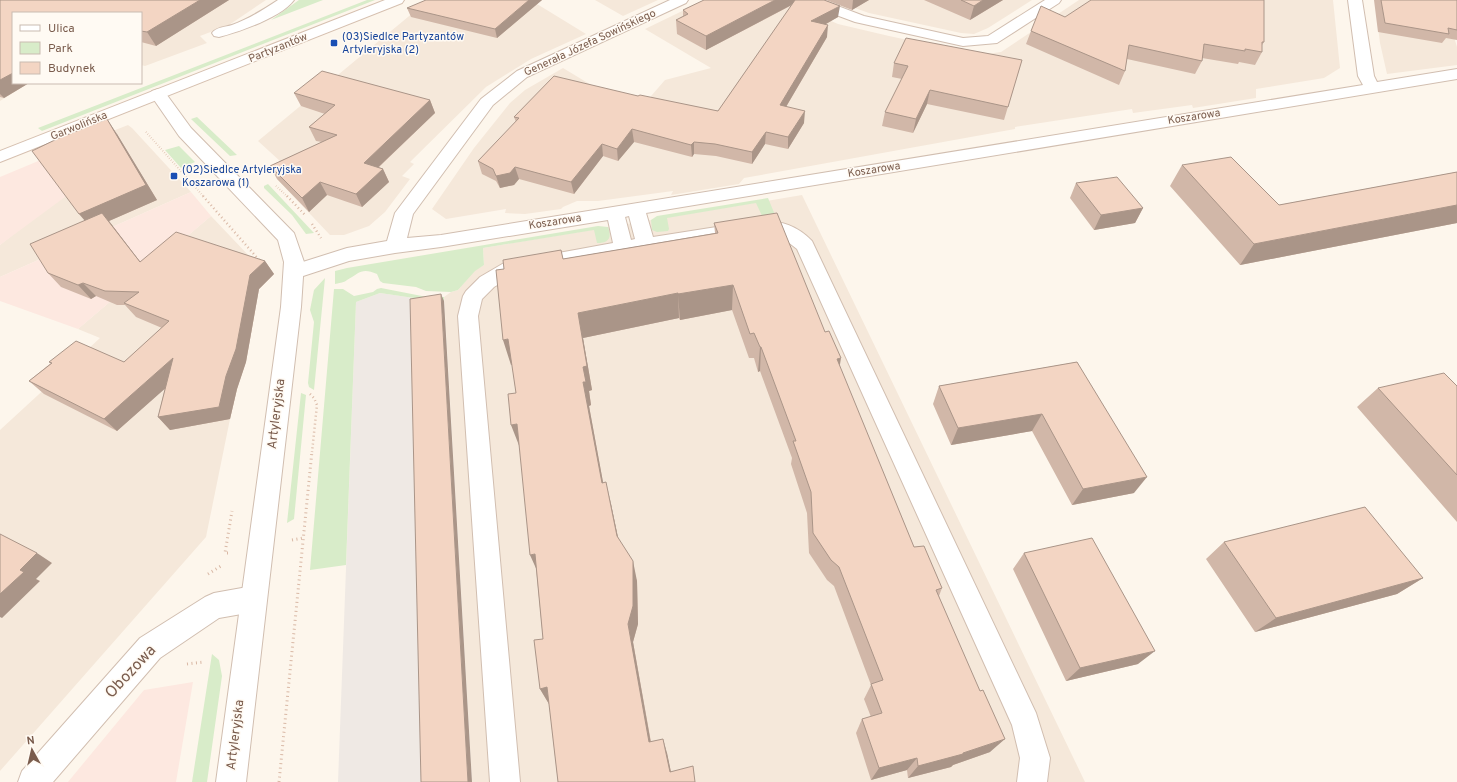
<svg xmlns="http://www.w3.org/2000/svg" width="1457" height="782" font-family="Overpass,sans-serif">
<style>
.residential{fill:#f5e8da}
.commercial{fill:#fde8e0}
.industrial{fill:#efe9e4}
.green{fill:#d8ecc9}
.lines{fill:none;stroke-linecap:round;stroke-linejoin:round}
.minor-casing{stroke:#d1beb0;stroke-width:2}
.tertiary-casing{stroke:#d1beb0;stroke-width:2}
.secondary-casing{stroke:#d6c0b0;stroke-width:2}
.path-far2{stroke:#d9b8a5;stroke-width:2;stroke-dasharray:0.5 2;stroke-linecap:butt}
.path-far1{stroke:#d9b8a5;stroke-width:2.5;stroke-dasharray:1 3;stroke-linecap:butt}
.path{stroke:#d9b8a5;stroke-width:3;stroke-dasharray:1 3.5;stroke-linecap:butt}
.minor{fill:#fff;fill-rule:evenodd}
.tertiary{fill:#fff;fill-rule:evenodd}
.secondary{fill:#fff;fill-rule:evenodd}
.wall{fill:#d1b7a8}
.shaded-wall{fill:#aa9588}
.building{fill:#f3d5c3;stroke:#aa9588}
.transit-dot{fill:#1a4fb4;stroke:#fffaf3;stroke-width:1.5}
.labels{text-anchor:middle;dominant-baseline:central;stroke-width:3;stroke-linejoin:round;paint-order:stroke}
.far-transit-label{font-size:11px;fill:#164399;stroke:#fffaf3;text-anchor:start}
.far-street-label{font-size:11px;fill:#7a5c4d;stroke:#fffaf3}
.street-label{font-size:13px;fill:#7a5c4d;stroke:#fffaf3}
.near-street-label{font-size:16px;fill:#7a5c4d;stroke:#fffaf3}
</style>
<rect width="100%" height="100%" fill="#fdf6ec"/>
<path class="residential" d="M 15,0 L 266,0 L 229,25 L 200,36 L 207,43 L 145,66 L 141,65 L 141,13 L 13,13 L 13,83 L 29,83 L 0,101 L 0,8 Z
M 541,0 L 537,4 L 586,34 L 531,59 L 486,87 L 410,162 L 414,164 L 402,176 L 410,179 L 385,212 L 369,226 L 344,235 L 330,235 L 277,179 L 292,172 L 258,141 L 414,12 Z
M 595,0 L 658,0 L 623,16 Z
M 705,0 L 783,0 L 838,24 L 889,36 L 979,55 L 1001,52 L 1079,0 L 1333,0 L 1340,68 L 1324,78 L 1256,89 L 1256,98 L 1193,108 L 1192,105 L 1133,113 L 1132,109 L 1015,127 L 1015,129 L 744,178 L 739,184 L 671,195 L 673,191 L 598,201 L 577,201 L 563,207 L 561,209 L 525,214 L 505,213 L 506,209 L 446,219 L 432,209 L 474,148 L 510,103 L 525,90 L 563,68 L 606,94 L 645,103 L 665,80 L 711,68 L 645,29 Z
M 832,0 L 1032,0 L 988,28 L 974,34 L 961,33 L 869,13 Z
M 1443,0 L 1457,47 L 1457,65 L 1387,74 L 1380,43 L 1376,11 Z
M 128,125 L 132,128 L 191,192 L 0,277 L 0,245 L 24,226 L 67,149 Z
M 802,195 L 1085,782 L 472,782 L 444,297 L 451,292 L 458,290 L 475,270 L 484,265 L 483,248 Z
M 211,216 L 270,278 L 243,304 L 254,314 L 251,334 L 245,364 L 237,389 L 230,419 L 206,537 L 0,771 L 0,430 L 100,338 L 78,329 Z"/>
<path class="commercial" d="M 67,149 L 84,183 L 0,245 L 0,177 Z
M 191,192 L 211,216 L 78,329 L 0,301 L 0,277 Z
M 193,682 L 176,782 L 68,782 L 144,690 Z"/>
<path class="industrial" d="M 380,293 L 414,298 L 414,306 L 444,301 L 472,782 L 338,782 L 356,302 Z"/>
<path class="green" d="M 299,0 L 323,0 L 271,20 Z
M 367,0 L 375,0 L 42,131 L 38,128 Z
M 197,117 L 237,155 L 230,156 L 191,119 Z
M 179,146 L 195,162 L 181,168 L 165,150 Z
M 268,184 L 314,233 L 306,234 L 292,215 L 264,188 L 264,186 Z
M 768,198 L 778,222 L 763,218 L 756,203 L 667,218 L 669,229 L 668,231 L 657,232 L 652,230 L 651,220 L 657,216 Z
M 598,226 L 608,227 C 612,238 609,243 597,243 L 594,230 L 483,248 L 484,265 L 475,271 L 458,290 L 451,292 L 426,291 L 416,287 L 383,283 L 380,281 L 377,274 C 362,267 359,273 347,280 C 344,283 338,283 335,284 L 335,271 L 347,268 Z
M 325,278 L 314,390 L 309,387 L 308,383 L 314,322 L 310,310 L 314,290 Z
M 381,288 L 427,297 L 444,297 L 444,301 L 414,306 L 414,298 L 380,293 L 356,302 L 346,565 L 310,570 L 334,289 L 343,289 L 354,296 L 373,292 L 377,289 Z
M 301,393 L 306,395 L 294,519 L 287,523 Z
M 212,654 L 219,660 L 222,676 L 207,782 L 192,782 Z"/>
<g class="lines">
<defs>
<path id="minor" d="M 278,0 L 294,0 C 282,17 239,32 219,37 L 214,36 L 212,33 C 216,27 226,27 232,25 C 249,19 263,10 278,0 Z
M 670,0 L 688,0 L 686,3 L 527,77 L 493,105 L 413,214 L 407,238 L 441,235 L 1363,85 L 1358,76 L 1348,0 L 1362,0 L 1374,76 L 1377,82 L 1457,69 L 1457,79 L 646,213 L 653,237 L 761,220 C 783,222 796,225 812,241 L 1036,713 L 1050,758 L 1047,782 L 1017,782 L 1020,758 L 1012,725 L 797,249 L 779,235 L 761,232 L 516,274 L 494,287 L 482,299 L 478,316 L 520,782 L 490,782 L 458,316 L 463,296 L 466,291 L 480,277 L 504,263 L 613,243 L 608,220 L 441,247 L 395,253 L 349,261 L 294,279 L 287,277 L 284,272 L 287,267 L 347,248 L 387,241 L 395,213 L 398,209 L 481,99 L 517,71 ZM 629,216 L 635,239 L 631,240 L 625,217 Z
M 802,0 L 822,0 L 864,16 L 963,38 L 988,36 L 1045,0 L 1061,0 L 1059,3 L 997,43 L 963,46 L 855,22 L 804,3 Z
M 253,586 L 262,590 L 266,599 L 262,608 L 253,612 L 219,618 L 160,658 L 53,782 L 18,782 L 22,771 L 140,638 L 205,597 L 214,593 Z"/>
<path id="tertiary" d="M 158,89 L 164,91 L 191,128 L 294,233 L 304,262 L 301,307 L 246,782 L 216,782 L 281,307 L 284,262 L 278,240 L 179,136 L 150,94 L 152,91 Z"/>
<path id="secondary" d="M 385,0 L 404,0 L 402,3 L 0,162 L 0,151 Z"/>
</defs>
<use href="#minor" class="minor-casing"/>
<use href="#tertiary" class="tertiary-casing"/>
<use href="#secondary" class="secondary-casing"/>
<path class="path-far2" d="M 146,132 L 204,197
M 276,186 L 288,197"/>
<path class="path-far1" d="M 203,196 L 259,260
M 287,196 L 305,215
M 312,224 L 321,238
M 310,394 L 314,398 L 317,405 L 312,452"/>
<path class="path" d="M 292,540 L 303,538
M 228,553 L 225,553 L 232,511
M 208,574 L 221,566
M 187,664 L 204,662
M 279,782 L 312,451"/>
<use href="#minor" class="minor"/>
<use href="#tertiary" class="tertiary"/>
<use href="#secondary" class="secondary"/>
</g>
<path class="wall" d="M 0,0 L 229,0 L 156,46 L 141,42 L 141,13 L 13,13 L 13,83 L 29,83 L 4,98 L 0,97 Z
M 542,0 L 497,38 L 411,17 L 407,8 Z
M 824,0 L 838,17 L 826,24 L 827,37 L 786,107 L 804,123 L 788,149 L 765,144 L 752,164 L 716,156 L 694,154 L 692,157 L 634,142 L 618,161 L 603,156 L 574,194 L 519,179 L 514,185 L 500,188 L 496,181 L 482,174 L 478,161 L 516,122 L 514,117 L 638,96 L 718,111 L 792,5 L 706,50 L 677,34 L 676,20 L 683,16 L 683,10 Z
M 826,0 L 869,0 L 852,10 Z
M 924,0 L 1003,0 L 970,20 Z
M 1374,0 L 1457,0 L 1457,40 L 1446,38 L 1442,43 L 1378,32 Z
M 1065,17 L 1264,42 L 1262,45 L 1262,52 L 1255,65 L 1239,62 L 1238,64 L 1202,58 L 1202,61 L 1195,74 L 1127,59 L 1125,71 L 1119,85 L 1026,44 L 1031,31 Z
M 1022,60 L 1004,120 L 927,104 L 913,133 L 882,126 L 885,112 L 902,79 L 892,77 L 894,63 Z
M 294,93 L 430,100 L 435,113 L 379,167 L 383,169 L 389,182 L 362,207 L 327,195 L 309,212 L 277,179 L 270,166 L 322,142 L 316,141 L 309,127 L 325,114 L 301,106 Z
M 117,134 L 157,200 L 109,221 L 140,262 L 265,261 L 274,274 L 259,289 L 246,362 L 237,389 L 230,419 L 170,430 L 158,417 L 165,388 L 117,431 L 44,394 L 29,381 L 51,363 L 49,362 L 124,362 L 162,328 L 136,317 L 125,305 L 117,305 L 96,296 L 91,299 L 61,287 L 48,273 L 85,220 Z
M 1182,165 L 1279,205 L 1457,172 L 1457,223 L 1240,265 L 1170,186 Z
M 1076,183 L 1143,208 L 1135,223 L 1094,230 L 1070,198 Z
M 714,223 L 825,332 L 914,547 L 942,588 L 939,596 L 990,752 L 953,765 L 951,767 L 908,778 L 907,770 L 871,780 L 856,733 L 862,719 L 871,717 L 864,699 L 871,685 L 834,586 L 827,580 L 809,553 L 807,513 L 791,464 L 792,458 L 760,371 L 758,372 L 754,358 L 749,358 L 732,310 L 680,320 L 679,318 L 583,338 L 592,390 L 589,391 L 591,405 L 589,406 L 603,482 L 611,504 L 618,538 L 637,581 L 638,624 L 633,642 L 651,742 L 667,753 L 671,772 L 695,782 L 558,782 L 549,704 L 540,689 L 543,639 L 536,568 L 516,393 L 512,365 L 511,365 L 504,269 L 561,250 L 563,259 L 715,233 Z
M 1077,362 L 1134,493 L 1072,505 L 1032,431 L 951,445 L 933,404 L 939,386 Z
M 1457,386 L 1457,522 L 1357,407 L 1378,388 Z
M 1224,542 L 1423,578 L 1397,594 L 1255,632 L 1206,559 Z
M 1024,553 L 1138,664 L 1066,681 L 1013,569 Z"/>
<path class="shaded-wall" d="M 200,0 L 229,0 L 156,46 L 147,32 Z
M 529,0 L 542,0 L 497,38 L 495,29 Z
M 775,0 L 801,0 L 706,50 L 706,36 Z
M 853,0 L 869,0 L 852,10 Z
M 983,0 L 1003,0 L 970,20 L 974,6 Z
M 840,6 L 838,17 L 810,33 L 811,21 Z
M 828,25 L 827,37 L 780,117 L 780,105 Z
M 13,73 L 13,83 L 29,83 L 4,98 L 0,94 L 0,80 Z
M 930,90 L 927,104 L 913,133 L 916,119 Z
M 430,100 L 435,113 L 369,176 L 364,163 Z
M 805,111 L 804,123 L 788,149 L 788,137 Z
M 107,119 L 117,134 L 157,200 L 109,221 L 151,276 L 92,229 L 79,214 Z
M 632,129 L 634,142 L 618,161 L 617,149 Z
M 766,132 L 765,144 L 752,164 L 752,152 Z
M 694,142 L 694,154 L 692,157 L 691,145 Z
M 602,144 L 603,156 L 574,194 L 571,182 Z
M 515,167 L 519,179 L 514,185 L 500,188 L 496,176 Z
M 383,169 L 389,182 L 362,207 L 356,194 Z
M 320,182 L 327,195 L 309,212 L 302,198 Z
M 1457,205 L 1457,223 L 1240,265 L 1254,244 Z
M 1143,208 L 1135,223 L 1094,230 L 1101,215 Z
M 265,261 L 274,274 L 259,289 L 246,362 L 237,389 L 230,419 L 170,430 L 158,417 L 226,376 L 250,275 Z
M 83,283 L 96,296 L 91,299 L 78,285 Z
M 733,285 L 732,310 L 680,320 L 678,294 Z
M 678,293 L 679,318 L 583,338 L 592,390 L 589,391 L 591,405 L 589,406 L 607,504 L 602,483 L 583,382 L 583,367 L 578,313 Z
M 441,294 L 444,301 L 472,782 L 468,782 Z
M 508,339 L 516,364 L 511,365 L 503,340 Z
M 760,347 L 761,347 L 760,371 L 758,372 Z
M 173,358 L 185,371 L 117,431 L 104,419 Z
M 841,358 L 837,383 L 837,359 Z
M 1042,414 L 1032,431 L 951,445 L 958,428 Z
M 517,424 L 520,448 L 511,425 Z
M 1147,477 L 1134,493 L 1072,505 L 1083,489 Z
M 606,482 L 611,504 L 622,556 L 617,536 Z
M 37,553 L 52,563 L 36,579 L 40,581 L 2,618 L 0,617 L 0,594 L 20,570 Z
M 535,554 L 539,575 L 530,555 Z
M 633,561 L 637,581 L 638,624 L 633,642 L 653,755 L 649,742 L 628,624 Z
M 1423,578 L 1397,594 L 1255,632 L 1276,618 Z
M 1155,651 L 1138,664 L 1066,681 L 1080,668 Z
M 547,687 L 549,704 L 540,689 Z
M 663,739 L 667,753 L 673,782 L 670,772 Z
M 1005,739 L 990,752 L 953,765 L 951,767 L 908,778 L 918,766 L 963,753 Z
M 917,758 L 907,770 L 871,780 L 879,768 Z"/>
<path class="building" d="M 0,0 L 200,0 L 147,32 L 141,31 L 141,13 L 13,13 L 13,73 L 0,80 Z
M 426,0 L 529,0 L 495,29 L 407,8 Z
M 704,0 L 775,0 L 706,36 L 676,20 L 688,14 L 683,10 Z
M 795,0 L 824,0 L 840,6 L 811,21 L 828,25 L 780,105 L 805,111 L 788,137 L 766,132 L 752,152 L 715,144 L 694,142 L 691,145 L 632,129 L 617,149 L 602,144 L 571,182 L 515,167 L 510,173 L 496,176 L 493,169 L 478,161 L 519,118 L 514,117 L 554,76 L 638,96 L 640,95 L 718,111 Z
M 961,0 L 983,0 L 974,6 Z
M 1091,0 L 1264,0 L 1264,42 L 1262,42 L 1262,52 L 1245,49 L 1245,51 L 1204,44 L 1202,61 L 1129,45 L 1125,71 L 1031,31 L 1041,6 L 1065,17 Z
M 1381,0 L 1457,0 L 1457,30 L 1448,28 L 1449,34 L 1385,23 Z
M 906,38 L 1022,60 L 1008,107 L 930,90 L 916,119 L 885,112 L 908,66 L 894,63 Z
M 322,71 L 430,100 L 364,163 L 383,169 L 356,194 L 320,182 L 302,198 L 270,166 L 337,135 L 309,127 L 335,105 L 294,93 Z
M 107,119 L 146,185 L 79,214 L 32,151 L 59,138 Z
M 1231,157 L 1279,205 L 1457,172 L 1457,205 L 1254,244 L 1182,165 Z
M 1117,177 L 1143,208 L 1101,215 L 1076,183 Z
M 102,213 L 140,262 L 176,232 L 265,261 L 250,275 L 236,349 L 226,376 L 219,407 L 158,417 L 173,358 L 104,419 L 29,381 L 52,363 L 49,362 L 76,341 L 124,362 L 169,321 L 124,303 L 139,292 L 105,291 L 83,283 L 78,285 L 48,273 L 30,244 Z
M 777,213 L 825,332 L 829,331 L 841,358 L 837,359 L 914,547 L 924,546 L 942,588 L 936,590 L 980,691 L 983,690 L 1005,739 L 963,753 L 963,754 L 918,766 L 917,758 L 879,768 L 862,719 L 882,713 L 871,684 L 883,680 L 839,567 L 831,560 L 813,533 L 811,492 L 793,441 L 796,441 L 761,347 L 760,347 L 754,333 L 750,334 L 733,285 L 678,294 L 678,293 L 578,313 L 587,366 L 583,367 L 586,382 L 583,382 L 602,483 L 606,482 L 617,536 L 633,561 L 633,606 L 628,624 L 649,742 L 663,739 L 670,772 L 693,766 L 695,782 L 558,782 L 547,687 L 540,689 L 534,640 L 543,639 L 535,554 L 530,555 L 517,424 L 511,425 L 508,394 L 516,393 L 508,339 L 503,340 L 496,270 L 504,269 L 503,260 L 561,250 L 563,259 L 718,233 L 714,223 Z
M 441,294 L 468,782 L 421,782 L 410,299 Z
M 1077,362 L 1147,477 L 1083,489 L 1042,414 L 958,428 L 939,386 Z
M 1444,373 L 1457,386 L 1457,475 L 1378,388 Z
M 1365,507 L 1423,578 L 1276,618 L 1224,542 Z
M 0,534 L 37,553 L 20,570 L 24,572 L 0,594 Z
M 1092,538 L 1155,651 L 1080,668 L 1024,553 Z"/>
<g class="transit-dot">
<rect x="330" y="39" width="8" height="8" rx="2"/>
<rect x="170" y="172" width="8" height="8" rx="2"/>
</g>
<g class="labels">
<g class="far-transit-label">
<text x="342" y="37">(03)Siedlce Partyzantów<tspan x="342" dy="13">Artyleryjska (2)</tspan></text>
<text x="182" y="170">(02)Siedlce Artyleryjska<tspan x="182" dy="13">Koszarowa (1)</tspan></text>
</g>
<g class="far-street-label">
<text transform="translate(590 43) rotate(-25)">Generała Józefa Sowińskiego</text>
<text transform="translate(278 48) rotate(-22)">Partyzantów</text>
<text transform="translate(1194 117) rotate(-9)">Koszarowa</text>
<text transform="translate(79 126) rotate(-22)">Garwolińska</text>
<text transform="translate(874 170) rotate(-9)">Koszarowa</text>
<text transform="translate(555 222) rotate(-9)">Koszarowa</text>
</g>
<g class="street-label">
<text transform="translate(277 414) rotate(-83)">Artyleryjska</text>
<text transform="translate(236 735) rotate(-83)">Artyleryjska</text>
</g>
<g class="near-street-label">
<text transform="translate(131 672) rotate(-47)">Obozowa</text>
</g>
</g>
<rect x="12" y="12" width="130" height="72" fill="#fffaf3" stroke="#cabbb1"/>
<rect x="20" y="25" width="20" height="6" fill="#ffffff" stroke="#cabbb1"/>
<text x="48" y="32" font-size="12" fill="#7a5c4d">Ulica</text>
<rect x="20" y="42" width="20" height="12" fill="#d8ecc9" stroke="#cabbb1"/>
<text x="48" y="52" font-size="12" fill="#7a5c4d">Park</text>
<rect x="20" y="62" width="20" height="12" fill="#f3d5c3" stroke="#cabbb1"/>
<text x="48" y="72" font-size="12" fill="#7a5c4d">Budynek</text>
<g transform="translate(32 750) rotate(352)" stroke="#fffaf3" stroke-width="3" paint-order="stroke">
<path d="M0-3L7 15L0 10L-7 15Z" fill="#7a5c4d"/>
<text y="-6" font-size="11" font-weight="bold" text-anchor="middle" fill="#7a5c4d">N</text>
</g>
</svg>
